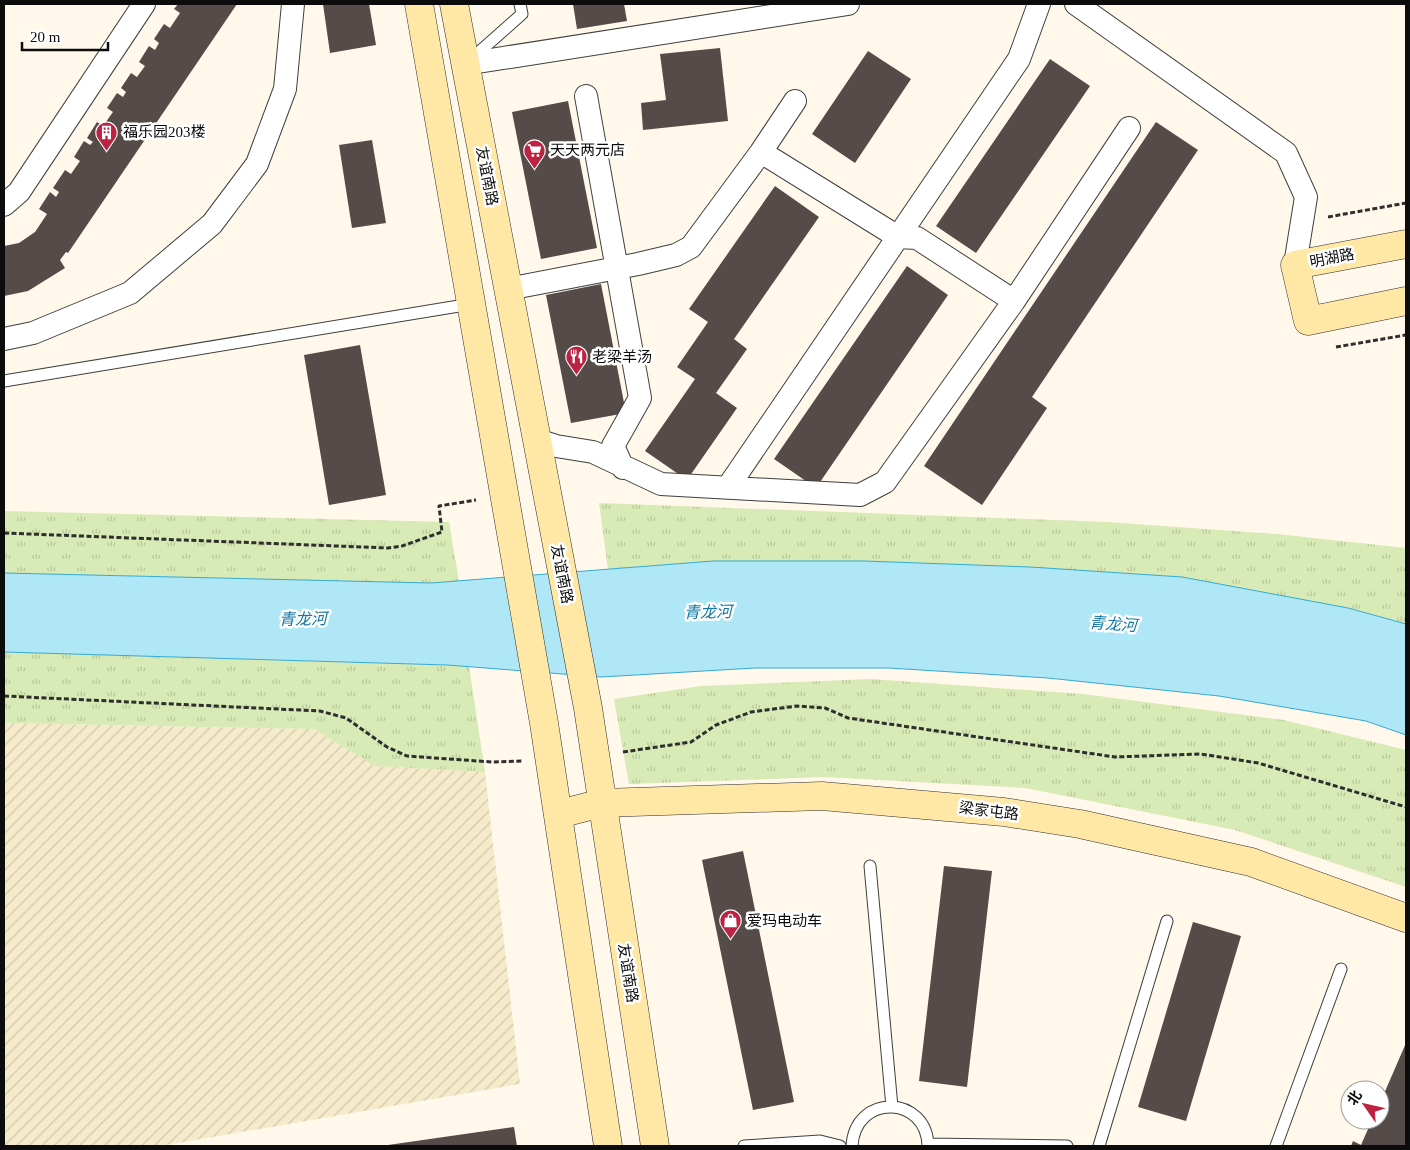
<svg xmlns="http://www.w3.org/2000/svg" width="1410" height="1150" font-family="'Times New Roman','Noto Sans SC',serif">
<style>
.farmland{fill:url(#farmland-furrows)}
.park{fill:url(#park-tufts)}
.water{fill:#afe7f7;stroke:#35aad0}
.building{fill:#554b48}
.lines{fill:none;stroke-linecap:round;stroke-linejoin:round}
.lane-casing{stroke:#3f3f3f;stroke-width:13}
.street-casing{stroke:#3f3f3f;stroke-width:24}
.secondary-casing{stroke:#2e2e2e;stroke-width:29}
.path{stroke:#2e2e2e;stroke-width:3;stroke-dasharray:5 2.5;stroke-linecap:butt}
.lane{stroke:#fff;stroke-width:11}
.street{stroke:#fff;stroke-width:22}
.secondary{stroke:#ffe8a6;stroke-width:28}
.labels{text-anchor:middle;dominant-baseline:central;stroke-width:5;stroke-linejoin:round;paint-order:stroke}
.poi-label{font-size:15px;fill:#0c0c0c;stroke:#fff;text-anchor:start}
.street-label{font-size:15px;fill:#0c0c0c;stroke:#fff}
.water-label{font-size:16px;font-style:italic;fill:#1478a0;stroke:#fff}
</style>
<defs>
<pattern id="farmland-furrows" width="10" height="10" patternUnits="userSpaceOnUse" patternTransform="scale(1.25)"><rect width="10" height="10" fill="#f5ebcb"/><path d="M-1 1l2-2M0 10L10 0M9 11l2-2" fill="none" stroke="#d1c8ad"/></pattern>
<pattern id="park-tufts" width="24" height="20" patternUnits="userSpaceOnUse" patternTransform="scale(1.25)"><rect width="24" height="20" fill="#d8eab5"/><path d="M3 7l-1-3M5 7V3M7 7l1-3M15 17l-1-3M17 17v-4M19 17l1-3" fill="none" stroke="#b8c89a"/></pattern>
</defs>
<rect width="100%" height="100%" fill="#fff8eb"/>
<path class="farmland" d="M 4,723 L 314,729 L 376,766 L 485,772 L 520,1084 L 161,1146 L 4,1146 Z"/>
<path class="park" d="M 599,503 L 1107,522 L 1277,534 L 1406,548 L 1406,624 L 1348,608 L 1182,577 L 1030,567 L 713,561 L 608,569 Z
M 4,511 L 449,522 L 459,581 L 431,583 L 4,573 Z
M 4,652 L 469,666 L 485,772 L 375,766 L 314,729 L 4,723 Z
M 871,679 L 1083,694 L 1284,720 L 1406,750 L 1406,887 L 1235,830 L 1025,788 L 824,777 L 629,784 L 614,699 L 701,686 Z"/>
<path class="water" d="M 713,561 L 864,561 L 1030,567 L 1182,577 L 1348,608 L 1406,624 L 1406,735 L 1366,721 L 1219,696 L 1048,678 L 889,668 L 755,668 L 601,677 L 447,665 L 4,652 L 4,573 L 431,583 Z"/>
<path class="building" d="M 178,4 L 237,4 L 68,253 L 66,252 L 60,260 L 65,268 L 28,291 L 4,296 L 4,246 L 19,243 L 35,232 L 47,214 L 39,209 L 50,192 L 56,197 L 59,192 L 53,188 L 65,170 L 71,174 L 80,161 L 74,157 L 84,141 L 90,145 L 93,142 L 87,138 L 97,122 L 103,126 L 113,112 L 107,108 L 117,93 L 123,97 L 126,92 L 121,88 L 131,73 L 137,77 L 145,66 L 139,62 L 149,46 L 155,50 L 159,43 L 154,39 L 164,24 L 170,28 L 180,13 L 174,9 Z
M 323,4 L 369,4 L 376,45 L 330,53 Z
M 573,4 L 624,4 L 627,21 L 577,29 Z
M 720,48 L 728,121 L 643,130 L 641,103 L 666,100 L 660,54 Z
M 868,51 L 911,79 L 855,163 L 812,134 Z
M 1050,59 L 1090,86 L 976,253 L 936,226 Z
M 568,101 L 597,248 L 541,259 L 512,112 Z
M 1156,122 L 1198,150 L 1032,397 L 1047,408 L 982,505 L 924,466 Z
M 372,140 L 386,223 L 352,228 L 339,145 Z
M 775,186 L 819,217 L 734,339 L 747,349 L 716,393 L 737,408 L 687,480 L 645,451 L 695,379 L 677,367 L 708,322 L 689,309 Z
M 907,266 L 948,295 L 816,488 L 774,459 Z
M 601,284 L 626,413 L 571,423 L 546,295 Z
M 360,345 L 386,495 L 329,505 L 304,355 Z
M 743,851 L 794,1102 L 753,1110 L 702,860 Z
M 944,866 L 992,871 L 967,1087 L 919,1081 Z
M 1193,922 L 1241,936 L 1186,1121 L 1138,1107 Z
M 1406,1043 L 1406,1146 L 1351,1146 L 1353,1141 L 1361,1145 L 1372,1120 L 1380,1120 L 1380,1103 Z
M 514,1127 L 517,1146 L 388,1146 L 388,1145 Z"/>
<g class="lines">
<defs>
<path id="lane" d="M 470,60 L 522,14 L 520,4
M 4,381 L 471,304
M 870,866 L 892,1107
M 928,1144 L 1067,1146
M 744,1146 L 820,1141 L 840,1146
M 852,1146 C 855,1093 927,1095 928,1146
M 1099,1146 L 1167,921
M 1276,1146 L 1341,969"/>
<path id="street" d="M 1076,4 L 1286,153 L 1306,197 L 1295,265
M 465,64 L 848,4
M 586,96 L 640,398 L 613,446 L 623,468
M 761,152 L 795,101
M 4,205 L 19,192 L 144,4
M 508,289 L 638,264 L 676,255 L 691,247 L 761,152 L 898,237 L 917,238 L 1014,301
M 4,339 L 33,333 L 130,293 L 212,224 L 257,164 L 285,89 L 293,4
M 537,440 L 556,446 L 593,452 L 661,484 L 860,495 L 885,482 L 1014,301 L 1129,128
M 728,487 L 1019,59 L 1039,4"/>
<path id="secondary" d="M 419,4 L 544,723 L 608,1146
M 454,4 L 588,708 L 655,1146
M 1406,244 L 1295,265 L 1308,321 L 1406,301
M 559,814 L 602,803 L 822,796 L 1004,812 L 1080,824 L 1251,862 L 1406,918"/>
</defs>
<use href="#lane" class="lane-casing"/>
<use href="#street" class="street-casing"/>
<use href="#secondary" class="secondary-casing"/>
<path class="path" d="M 1328,217 L 1406,203
M 1336,347 L 1406,335
M 4,533 L 388,548 L 402,546 L 442,532 L 439,506 L 476,500
M 4,696 L 320,711 L 346,718 L 387,747 L 407,756 L 492,762 L 523,761
M 623,752 L 691,742 L 716,725 L 751,712 L 797,706 L 825,708 L 848,718 L 1115,757 L 1201,754 L 1258,763 L 1406,807"/>
<use href="#lane" class="lane"/>
<use href="#street" class="street"/>
<use href="#secondary" class="secondary"/>
</g>
<defs>
<symbol id="building-pin" viewBox="-11 -11 22 30"><path d="M0 17L-7.5 6A9.5 9.5 0 1 1 7.5 6Z" fill="#be2242" stroke="#fff"/><path d="M-4-6H4V6H1V3H-1V6H-4ZM-2.5-4.3h1.7v1.8h-1.7ZM.8-4.3h1.7v1.8H.8ZM-2.5-1h1.7V.8h-1.7ZM.8-1h1.7V.8H.8Z" fill="#fff"/></symbol>
<symbol id="supermarket-pin" viewBox="-11 -11 22 30"><path d="M0 17L-7.5 6A9.5 9.5 0 1 1 7.5 6Z" fill="#be2242" stroke="#fff"/><path d="M-6-5.5h2.5l.6 2H6L4.5 2H-2.5L-4.4-4H-6ZM-1.5 3.2a1.3 1.3 0 1 0 .1 0ZM3 3.2a1.3 1.3 0 1 0 .1 0Z" fill="#fff"/></symbol>
<symbol id="restaurant-pin" viewBox="-11 -11 22 30"><path d="M0 17L-7.5 6A9.5 9.5 0 1 1 7.5 6Z" fill="#be2242" stroke="#fff"/><path d="M-5-6h1v4h1v-4h1v4h1v-4h1v5L-1.5 .5V6h-2V.5L-5-1ZM5-6V6H3V1.5H1.5Q1.5-4 5-6Z" fill="#fff"/></symbol>
<symbol id="shop-pin" viewBox="-11 -11 22 30"><path d="M0 17L-7.5 6A9.5 9.5 0 1 1 7.5 6Z" fill="#be2242" stroke="#fff"/><path d="M-5-2.5h2.3a2.7 3.5 0 0 1 5.4 0H5L5.5 6h-11ZM-1.5-2.5h3a1.5 2.3 0 0 0-3 0Z" fill="#fff"/></symbol>
</defs>
<g fill-rule="evenodd">
<use href="#building-pin" x="94" y="120" width="25" height="34"/>
<use href="#supermarket-pin" x="522" y="138" width="25" height="34"/>
<use href="#restaurant-pin" x="564" y="344" width="25" height="34"/>
<use href="#shop-pin" x="718" y="908" width="25" height="34"/>
</g>
<g class="labels">
<g class="poi-label">
<text x="123" y="132">福乐园203楼</text>
<text x="550" y="150">天天两元店</text>
<text x="592" y="357">老梁羊汤</text>
<text x="747" y="921">爱玛电动车</text>
</g>
<g class="street-label">
<text transform="translate(487 176) rotate(79)">友谊南路</text>
<text transform="translate(1332 258) rotate(-11)">明湖路</text>
<text transform="translate(562 574) rotate(79)">友谊南路</text>
<text transform="translate(989 811) rotate(7)">梁家屯路</text>
<text transform="translate(628 973) rotate(81)">友谊南路</text>
</g>
<g class="water-label">
<text transform="translate(708 612) rotate(-1)">青龙河</text>
<text transform="translate(303 619) rotate(-1)">青龙河</text>
<text transform="translate(1113 624) rotate(4)">青龙河</text>
</g>
</g>
<rect width="1410" height="1150" fill="none" stroke="#0c0c0c" stroke-width="10"/>
<g transform="translate(1365 1105) rotate(304)"><circle r="24" fill="#ffffff" stroke="#9e9e9e"/>
<path d="M0-4L9 19L0 12L-9 19Z" fill="#be2242"/>
<text y="-8" font-size="14" font-weight="bold" text-anchor="middle" fill="#0c0c0c">北</text>
</g>
<path d="M22 42v8h86v-8" fill="none" stroke="#0c0c0c" stroke-width="2.5"/>
<text x="30" y="42" font-size="15" fill="#0c0c0c" stroke="#ffffff" stroke-width="4" paint-order="stroke">20 m</text>
</svg>
